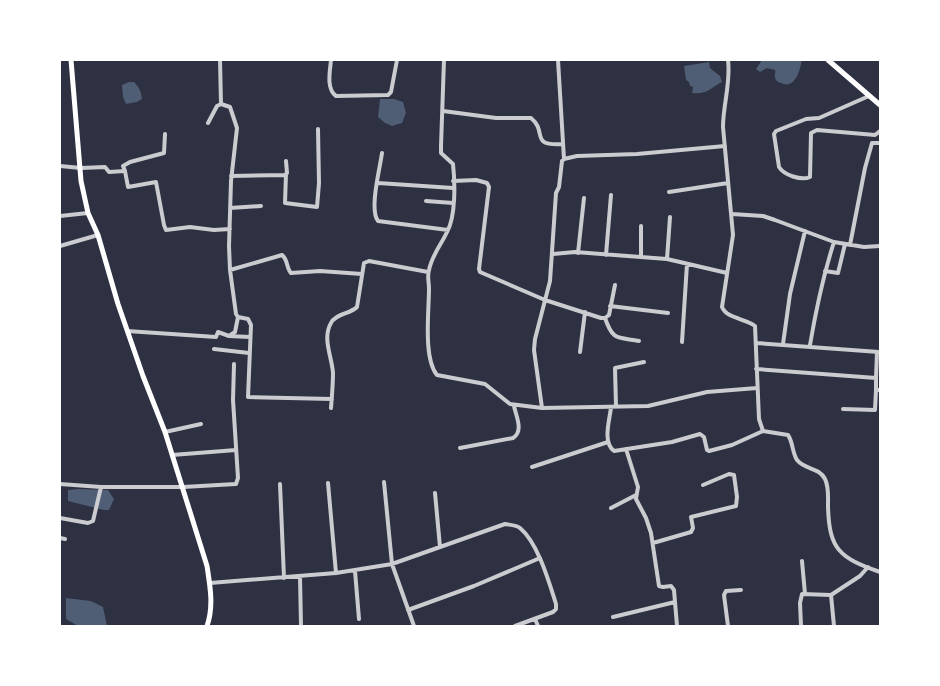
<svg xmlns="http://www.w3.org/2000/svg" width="940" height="686" font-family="Merriweather,serif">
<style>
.water{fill:#4f5d75}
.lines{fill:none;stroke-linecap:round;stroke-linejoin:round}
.minor{stroke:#caccd0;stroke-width:4}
.secondary{stroke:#fff;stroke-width:5}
</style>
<rect width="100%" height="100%" fill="#2d3142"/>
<path class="water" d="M 762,60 L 802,60 C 800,70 795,90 781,83 C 778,82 776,81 775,78 C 774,75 776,73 775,70 L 767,68 L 760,72 L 756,69 Z
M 709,62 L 710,68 L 720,76 L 722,82 C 710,88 707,95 692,93 L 693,87 L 690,86 L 689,82 L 686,80 L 684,66 Z
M 129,82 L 134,82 C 140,88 141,92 142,99 L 137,102 L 126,104 L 123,97 L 122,85 Z
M 380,99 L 394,99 L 403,102 L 406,113 L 402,123 L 392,126 L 385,123 L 378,117 Z
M 79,489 L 108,490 L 114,499 L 109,510 L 104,510 L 68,501 L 68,490 Z
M 66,598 L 91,601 L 103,607 L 107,626 L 78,626 L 66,619 Z"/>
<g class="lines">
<path class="minor" d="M 220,60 L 221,104 L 230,107 L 237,128 L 231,181 L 229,246 L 230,270 L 236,314 L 238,317 L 248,319 L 251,325 L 248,397 L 332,399
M 331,60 C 330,71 326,89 336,96 L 388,95 L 391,92 L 397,60
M 444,60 L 441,146 L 441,153 L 453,164 C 455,182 456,216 447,232 C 441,245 432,255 429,270 C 427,276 429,282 429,289 C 429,311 423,358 437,375 L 485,384 L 510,404 L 542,408 L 648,406 L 707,392 L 757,388
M 558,60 L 564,159
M 728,60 C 731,82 723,105 723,127 L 733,235 L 722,307 C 727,319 745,318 755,326 L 759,419 L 763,431 L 788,435 C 793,442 792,452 797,460 C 805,470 819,467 825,479 C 829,487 828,497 828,506 C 829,550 840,558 880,572
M 869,96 L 819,118 L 806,119 L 776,131 L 774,134 L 779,167 C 784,175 801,181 810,177 L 811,133 L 817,130 L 875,135 L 880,131
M 443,111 L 496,118 L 531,118 C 548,132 529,146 562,144
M 208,123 L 217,106 L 221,104
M 382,153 C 380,168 369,210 378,221 L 448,230
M 60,166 L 81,168 L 105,167 L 109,172 L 125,171 L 128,187 L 156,182 L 164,225 L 166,230 L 190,227 L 214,230 L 230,229
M 125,171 L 123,166 L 130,162 L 164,153 L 165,134
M 286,174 L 285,203 L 317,207 L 319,183 L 318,129
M 231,176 L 285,175 L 287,173 L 286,161
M 453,181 L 476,180 L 487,183 L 489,187 L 479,269 L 480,272 L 545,300 L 601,318 L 605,318 L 609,315 L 615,285
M 378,183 L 453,188
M 669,192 L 728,183
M 426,201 L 453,203
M 230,208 L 261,206
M 732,214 L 763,216 L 775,220 L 834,242 L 864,247 L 880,246
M 60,216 L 88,213
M 850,245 L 865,168 L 872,143 L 880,143
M 60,246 L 98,235
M 578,253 L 584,198
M 553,254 L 575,252 L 667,259 L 727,273
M 606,255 L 611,195
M 641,257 L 641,226
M 667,259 L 670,217
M 230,270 L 282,255 C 288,259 286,268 291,273 L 320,271 L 362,274
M 825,271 L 838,273 L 845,244
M 610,306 L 668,313
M 605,318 C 613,341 617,337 639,341
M 127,331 L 216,337 L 218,332 L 229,336 L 235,332 L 238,317
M 229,336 L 250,337
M 682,342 L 687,264
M 756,343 L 879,352
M 783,344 L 790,294 L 805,231
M 810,345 C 816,310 823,276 834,242
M 214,349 L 249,353
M 580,352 L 585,312
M 756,369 L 876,378 L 877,352
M 876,378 L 876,390 L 880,390
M 616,406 L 615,368 L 644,362
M 611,407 C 610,419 602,442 614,451 L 672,442 L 700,434 L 704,437 L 707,450 L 709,451 L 732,445 L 763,431
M 331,408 C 332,396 333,384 333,373 C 332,357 322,338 331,323 C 335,314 350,314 357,307 L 364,263 L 369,261 L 428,272
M 542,408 L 534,350 L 535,339 L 550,281 L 556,193 L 559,187 L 562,161 L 564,159 L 577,156 L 637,154 L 725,146
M 843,409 L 875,410 L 876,390
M 165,432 L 201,424
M 460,448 L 513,438 C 524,431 516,416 514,406
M 626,449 L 638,487 L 636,499 L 646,518 L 651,533 L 659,586 L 663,587 L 671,586 L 674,590 L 677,626
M 172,455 L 236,450
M 532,467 L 608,442
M 384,482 L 392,564 L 414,626
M 328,483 L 336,573
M 60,484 L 101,487 L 183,487 L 236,484 L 238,478 L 233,400 L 234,364
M 280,484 L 284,578
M 435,493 L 440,547
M 611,508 L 636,495
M 60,518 L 88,523 L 93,521 L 101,487
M 60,538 L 65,539
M 653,543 L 691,532 L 693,528 L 691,517 L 736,506 L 737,497 L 734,475 L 729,474 L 703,485
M 802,561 L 805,594
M 355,571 L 359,619
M 300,577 L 301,626
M 210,583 L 336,573 L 392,564 L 505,524 C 510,525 516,525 520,528 C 538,543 549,582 556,604 L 556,609 L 553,612 L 515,626
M 831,595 L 834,626
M 408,610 L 474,586 L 540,558
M 613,617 L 675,602
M 535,619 L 538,626
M 728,626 L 724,595 L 726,591 L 741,590
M 801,626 L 800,603 L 802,594 L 831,595 L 860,576 L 868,567"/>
<path class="secondary" d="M 71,60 L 81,181 L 88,213 L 98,235 L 118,304 L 143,376 L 165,432 L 207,566 C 210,586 214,606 207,626
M 828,60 L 880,105"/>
</g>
<rect width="940" height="686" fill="none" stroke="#ffffff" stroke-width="122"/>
</svg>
